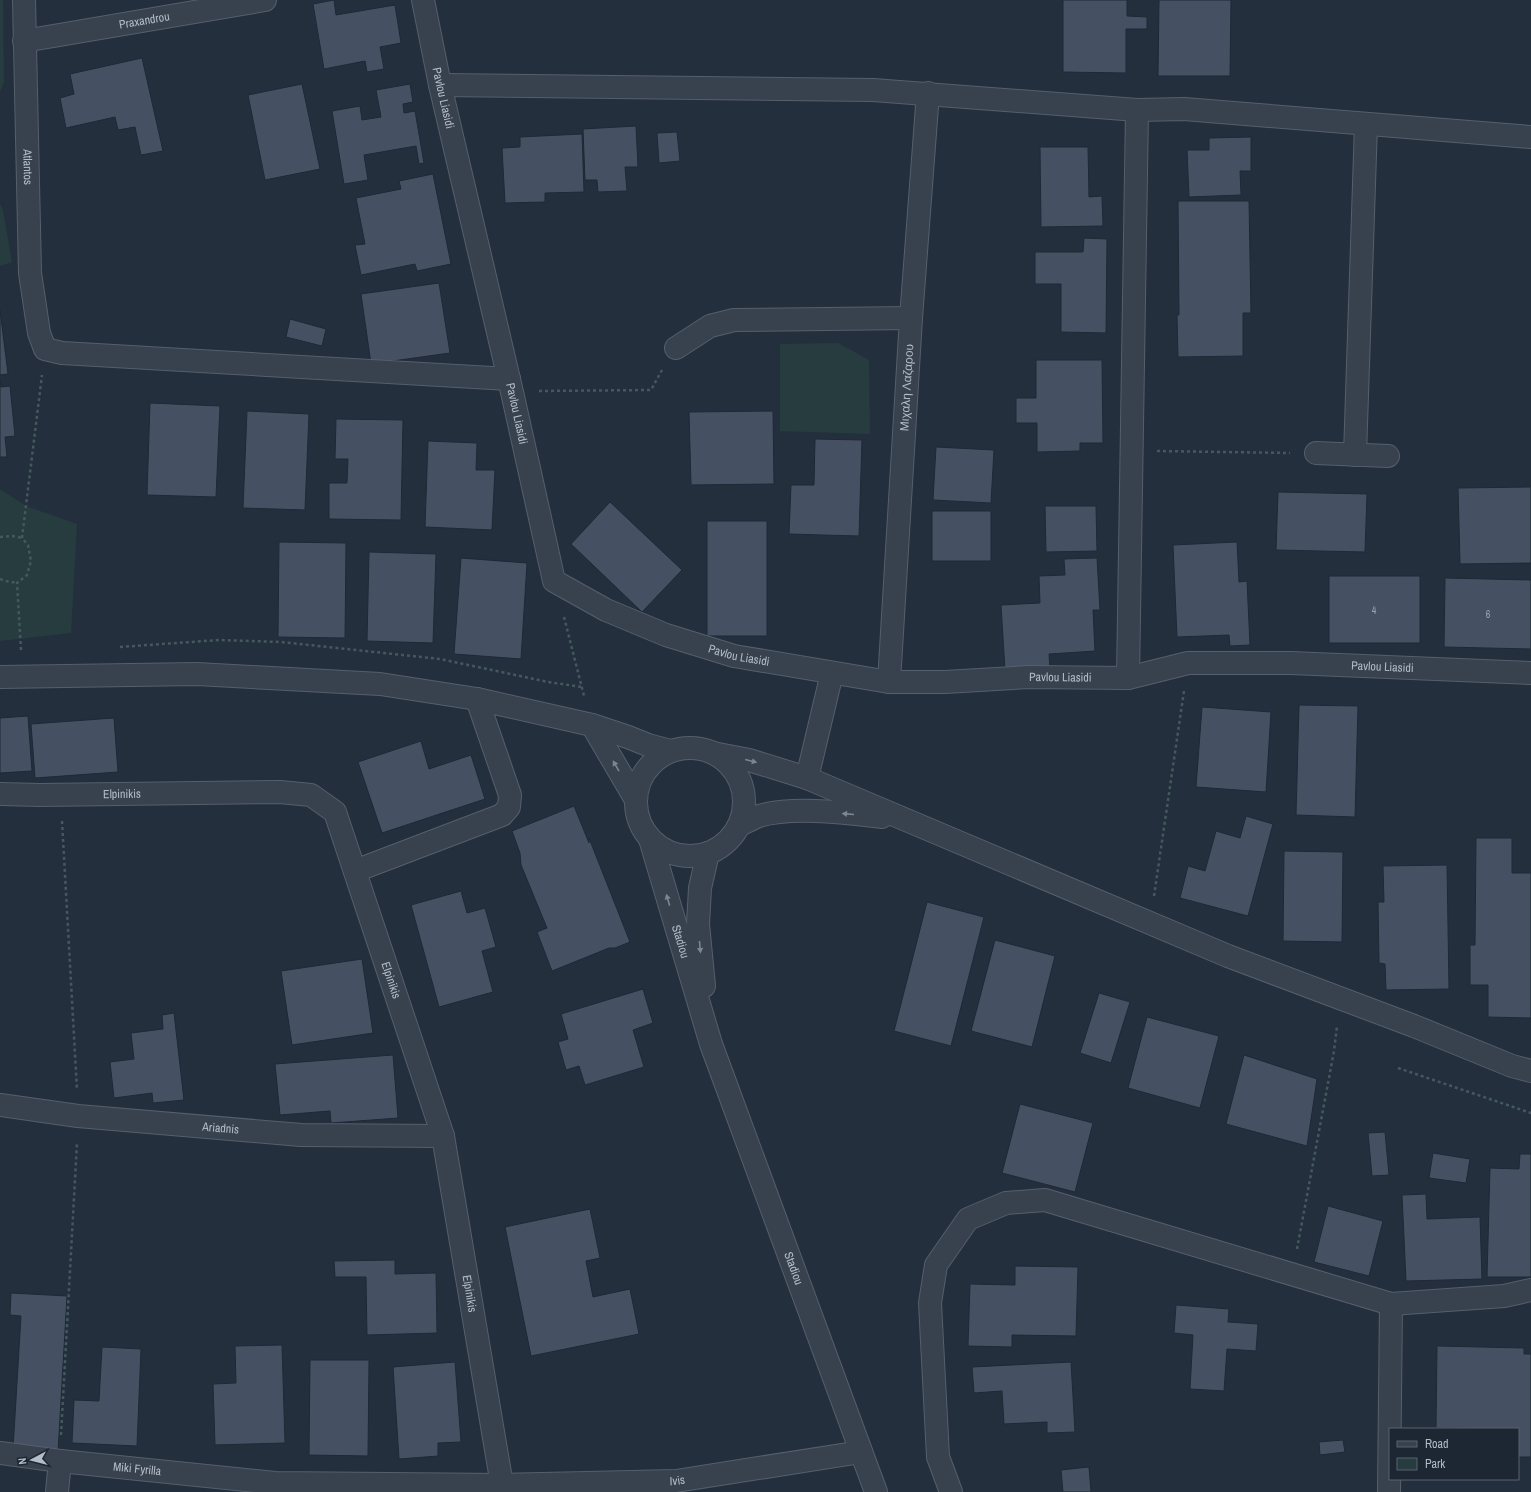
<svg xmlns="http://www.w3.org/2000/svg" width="1531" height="1492" font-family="'Archivo Narrow',sans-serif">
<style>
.green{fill:#263c3f}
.building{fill:#455162;stroke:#1f2835}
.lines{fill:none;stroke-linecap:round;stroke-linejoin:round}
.minor-casing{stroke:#565f6c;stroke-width:24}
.path{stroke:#44595c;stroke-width:2.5;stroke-dasharray:3 3;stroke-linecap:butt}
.minor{stroke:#38414e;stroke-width:22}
.oneway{fill:#7c8592}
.labels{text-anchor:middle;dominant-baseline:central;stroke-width:3;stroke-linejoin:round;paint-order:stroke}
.number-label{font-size:10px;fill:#98a1af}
.street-label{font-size:12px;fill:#b4bcc9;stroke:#1d2633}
</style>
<rect width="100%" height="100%" fill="#242f3e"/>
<path class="green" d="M 0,0 L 3,0 L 4,82 L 0,92 Z
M 0,204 L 3,210 L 12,262 L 0,266 Z
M 838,343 L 869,360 L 870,434 L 780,431 L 780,344 Z
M 0,489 L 26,506 L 77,524 L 71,633 L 0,641 Z"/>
<path class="building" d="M 334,0 L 336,15 L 395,5 L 401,43 L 380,47 L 384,69 L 367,72 L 365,61 L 324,69 L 313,4 Z
M 1063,0 L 1127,0 L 1127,16 L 1147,17 L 1147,29 L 1126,29 L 1126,73 L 1063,72 Z
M 1159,0 L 1231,0 L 1230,76 L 1158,76 Z
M 142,58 L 163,151 L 141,155 L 135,127 L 118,130 L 115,117 L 66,128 L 60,98 L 74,94 L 70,74 Z
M 302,84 L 320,169 L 265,180 L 248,95 Z
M 410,84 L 413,102 L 403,104 L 404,113 L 415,111 L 424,163 L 419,164 L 416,146 L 364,155 L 368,180 L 344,184 L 332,111 L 360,106 L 362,120 L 381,117 L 376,90 Z
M 636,126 L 638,167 L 625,167 L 627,191 L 598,192 L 597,180 L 585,180 L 583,129 Z
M 677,132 L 680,161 L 659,163 L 657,133 Z
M 582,134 L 584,192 L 545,193 L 545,202 L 505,203 L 502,148 L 520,147 L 520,137 Z
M 1251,137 L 1251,171 L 1240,171 L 1241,195 L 1189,197 L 1187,150 L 1209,150 L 1209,138 Z
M 1040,147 L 1088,147 L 1089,197 L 1102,196 L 1103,226 L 1041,227 Z
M 433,174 L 451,264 L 417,271 L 415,264 L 361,275 L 355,245 L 365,244 L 356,198 L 401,189 L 399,181 Z
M 1178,201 L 1249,201 L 1251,313 L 1243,313 L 1243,356 L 1178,357 L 1177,315 L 1179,315 Z
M 1084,238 L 1107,239 L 1106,333 L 1061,332 L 1061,284 L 1035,284 L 1035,252 L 1083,252 Z
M 439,283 L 450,353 L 371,364 L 361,294 Z
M 0,310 L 8,374 L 0,375 Z
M 290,319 L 326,329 L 322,346 L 286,337 Z
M 1036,360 L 1102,360 L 1103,443 L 1080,443 L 1080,451 L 1037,452 L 1037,423 L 1016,423 L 1016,398 L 1036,398 Z
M 0,381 L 1,387 L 10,386 L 15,436 L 5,437 L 7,457 L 0,457 Z
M 150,403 L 220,406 L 216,497 L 147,495 Z
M 247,411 L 309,414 L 305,510 L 243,508 Z
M 773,411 L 774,484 L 691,485 L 689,412 Z
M 336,419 L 403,420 L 401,520 L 329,519 L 329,483 L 347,483 L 348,459 L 335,459 Z
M 815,439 L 862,440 L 859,536 L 789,534 L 791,485 L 814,485 Z
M 428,441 L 477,443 L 476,470 L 495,470 L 492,530 L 425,527 Z
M 936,447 L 994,450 L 991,503 L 933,500 Z
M 1531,487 L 1531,563 L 1460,564 L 1458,488 Z
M 1278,492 L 1367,494 L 1365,552 L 1276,550 Z
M 610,502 L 682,570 L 642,612 L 571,544 Z
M 1045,506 L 1096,506 L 1097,551 L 1046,552 Z
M 932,511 L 991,511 L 991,561 L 932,561 Z
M 707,521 L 767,521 L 767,636 L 707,636 Z
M 279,542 L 346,543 L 345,638 L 278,637 Z
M 1237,542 L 1239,582 L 1247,581 L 1250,645 L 1230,646 L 1229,635 L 1177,637 L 1173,545 Z
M 369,552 L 436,554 L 433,643 L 367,641 Z
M 461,558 L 527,563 L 521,659 L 454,654 Z
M 1097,558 L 1100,610 L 1093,610 L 1095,651 L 1049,654 L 1050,669 L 1005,671 L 1001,605 L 1040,603 L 1039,576 L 1065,575 L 1064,559 Z
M 1329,576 L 1420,576 L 1420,643 L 1329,643 Z
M 1445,578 L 1531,580 L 1531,649 L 1444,647 Z
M 1299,705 L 1358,706 L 1355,817 L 1296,815 Z
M 1202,707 L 1271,712 L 1266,792 L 1196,787 Z
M 28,716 L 32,771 L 0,773 L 0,718 Z
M 114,718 L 118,772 L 35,778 L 31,724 Z
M 421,741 L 429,769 L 471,755 L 485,799 L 382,833 L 358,762 Z
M 574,806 L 589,843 L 589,838 L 630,942 L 615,948 L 609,948 L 552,971 L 537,932 L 547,928 L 521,865 L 520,853 L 512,831 Z
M 1246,816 L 1273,824 L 1248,916 L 1180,898 L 1188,866 L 1205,871 L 1216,831 L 1240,838 Z
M 1476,838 L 1512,838 L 1512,873 L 1531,873 L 1531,1018 L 1488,1017 L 1488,985 L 1470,985 L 1470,945 L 1475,945 Z
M 1284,851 L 1343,852 L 1342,942 L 1283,941 Z
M 1447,865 L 1449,989 L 1386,990 L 1385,964 L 1379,963 L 1378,902 L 1384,902 L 1383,866 Z
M 461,891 L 467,913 L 485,908 L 496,947 L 482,951 L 493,992 L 439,1007 L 411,905 Z
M 927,902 L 984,917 L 951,1046 L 894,1031 Z
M 995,940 L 1055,956 L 1032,1047 L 971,1031 Z
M 362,959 L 373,1033 L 292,1045 L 281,971 Z
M 643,989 L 653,1023 L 633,1030 L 644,1067 L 585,1085 L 579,1066 L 566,1070 L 558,1042 L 568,1039 L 561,1014 Z
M 1099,993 L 1130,1002 L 1111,1063 L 1080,1053 Z
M 174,1013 L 184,1100 L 153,1103 L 152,1093 L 114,1098 L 110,1062 L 134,1059 L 131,1033 L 163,1029 L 162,1015 Z
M 1147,1017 L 1219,1036 L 1200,1108 L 1128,1088 Z
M 393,1055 L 398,1118 L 331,1123 L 330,1111 L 280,1115 L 275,1064 Z
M 1244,1055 L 1317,1079 L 1307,1146 L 1226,1124 Z
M 1020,1104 L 1093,1123 L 1075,1192 L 1002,1173 Z
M 1385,1132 L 1389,1175 L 1372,1176 L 1368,1133 Z
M 1433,1153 L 1470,1159 L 1466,1183 L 1429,1178 Z
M 1520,1154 L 1531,1154 L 1531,1277 L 1487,1277 L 1490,1168 L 1519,1169 Z
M 1426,1194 L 1427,1219 L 1480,1217 L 1482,1279 L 1406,1281 L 1402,1195 Z
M 1328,1206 L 1383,1221 L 1369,1276 L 1314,1262 Z
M 590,1209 L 600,1258 L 586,1261 L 593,1297 L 630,1289 L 639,1334 L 531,1356 L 505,1227 Z
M 395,1260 L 395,1274 L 436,1273 L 437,1333 L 367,1335 L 366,1277 L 335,1277 L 334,1261 Z
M 1015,1266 L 1078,1267 L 1076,1336 L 1012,1335 L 1012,1347 L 968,1346 L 970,1284 L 1015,1285 Z
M 11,1293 L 67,1296 L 58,1452 L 13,1449 L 21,1316 L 10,1315 Z
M 1176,1305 L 1229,1309 L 1228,1322 L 1258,1324 L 1256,1351 L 1227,1349 L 1224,1391 L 1190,1389 L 1193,1335 L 1174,1333 Z
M 282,1345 L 285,1443 L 215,1445 L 213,1384 L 236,1383 L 235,1346 Z
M 1437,1346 L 1524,1348 L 1524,1354 L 1531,1354 L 1531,1457 L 1519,1457 L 1519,1460 L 1518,1460 L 1518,1429 L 1436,1428 Z
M 102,1347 L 141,1349 L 137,1446 L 72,1443 L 74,1400 L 99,1401 Z
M 310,1360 L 369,1360 L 368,1456 L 309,1455 Z
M 455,1362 L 461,1442 L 438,1443 L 438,1456 L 399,1459 L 393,1367 Z
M 1071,1362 L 1075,1432 L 1047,1433 L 1047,1422 L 1004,1424 L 1002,1391 L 974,1393 L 972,1367 Z
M 1343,1440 L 1345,1452 L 1320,1455 L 1319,1442 Z
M 1089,1467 L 1091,1492 L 1063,1492 L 1061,1470 Z"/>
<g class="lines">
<defs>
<g id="minor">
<path id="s1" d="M 24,0 L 30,273 L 39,333 L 45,349 L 62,353 L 509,379"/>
<path id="s2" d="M 423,0 L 440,85 L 512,392 L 554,581 L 606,610 L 666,635 L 734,656 L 889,682 L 945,682 L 1029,677 L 1128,678 L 1188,663 L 1291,663 L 1531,673"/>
<path id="s3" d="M 24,41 L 265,0"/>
<path d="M 440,85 L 873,90 L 1137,110 L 1184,109 L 1531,137"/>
<path d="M 676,348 L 710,326 L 734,320 L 911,318"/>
<path d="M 1316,453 L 1388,456"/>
<path d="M 1355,455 L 1366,124"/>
<path d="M 0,677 L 197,674 L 380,684 L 477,699 L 592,725 L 628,737 L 648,745 L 671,751"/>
<path d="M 1128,678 L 1137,110"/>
<path id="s4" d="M 889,682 L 911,318 L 928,93"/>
<path d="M 592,725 L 636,800"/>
<circle cx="690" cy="802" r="54"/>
<path d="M 713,753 L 749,760 L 807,778 L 1228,956 L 1414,1026 L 1512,1066 L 1531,1071"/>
<path d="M 807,778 L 832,673"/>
<path id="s5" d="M 0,794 L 40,795 L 280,792 L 311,795 L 335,812 L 443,1136 L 502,1485"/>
<path d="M 739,825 C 746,822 752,819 759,816 C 793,806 846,813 882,817"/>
<path id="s6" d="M 650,839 L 711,1044 L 876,1492"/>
<path d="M 355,871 L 502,815 L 509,807 L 510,795 L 477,699"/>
<path d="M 704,986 L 698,924 L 700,888 L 708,853"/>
<path id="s7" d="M 0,1105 L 78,1116 L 301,1135 L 443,1136"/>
<path id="s8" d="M 0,1453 L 60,1461 L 275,1483 L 502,1485 L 676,1481 L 861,1452"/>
<path d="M 57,1492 L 60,1461"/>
<path d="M 951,1492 L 938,1457 L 930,1303 L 936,1265 L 968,1219 L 1006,1203 L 1045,1200 L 1391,1304 L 1504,1296 L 1531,1290"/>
<path d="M 1389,1492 L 1391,1304"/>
</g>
</defs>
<use href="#minor" class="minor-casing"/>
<path class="path" d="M 539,391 L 651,390 L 662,370
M 1157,451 L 1290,453
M 0,537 L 13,536 L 22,538
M 0,579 L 6,581 L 17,583
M 564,617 L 584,696
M 120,647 L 219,640 L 281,642 L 440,659 L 548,682 L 582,687
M 21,650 L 17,583 L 27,575 L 31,561 L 28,545 L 22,538 L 42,375
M 62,821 L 77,1090
M 1154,896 L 1184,691
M 1398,1068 L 1531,1113
M 1297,1249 L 1334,1051 L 1337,1026
M 61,1435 L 77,1143"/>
<use href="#minor" class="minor"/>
</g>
<defs><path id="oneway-solid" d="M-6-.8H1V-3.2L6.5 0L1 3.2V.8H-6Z"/></defs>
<g class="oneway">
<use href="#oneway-solid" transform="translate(751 761) rotate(14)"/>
<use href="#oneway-solid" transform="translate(616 766) rotate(-120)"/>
<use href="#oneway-solid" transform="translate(848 814) rotate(-175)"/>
<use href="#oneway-solid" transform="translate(668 900) rotate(-106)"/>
<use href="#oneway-solid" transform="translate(700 947) rotate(85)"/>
</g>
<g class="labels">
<g class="number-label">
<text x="1374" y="610">4</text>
<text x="1488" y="614">6</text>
</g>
<g class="street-label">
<text stroke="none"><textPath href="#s3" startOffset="122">Praxandrou</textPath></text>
<text stroke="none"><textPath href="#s2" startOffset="100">Pavlou Liasidi</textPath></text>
<text stroke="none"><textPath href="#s1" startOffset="167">Atlantos</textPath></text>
<text stroke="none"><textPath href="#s4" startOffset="295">Μιχαλη Λαζαρου</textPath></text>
<text stroke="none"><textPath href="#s2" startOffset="424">Pavlou Liasidi</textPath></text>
<text stroke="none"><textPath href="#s2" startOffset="796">Pavlou Liasidi</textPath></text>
<text stroke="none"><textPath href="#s2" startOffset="1444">Pavlou Liasidi</textPath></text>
<text stroke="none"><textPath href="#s2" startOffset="1120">Pavlou Liasidi</textPath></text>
<text stroke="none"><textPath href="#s5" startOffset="122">Elpinikis</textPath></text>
<text stroke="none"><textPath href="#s6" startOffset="107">Stadiou</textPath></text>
<text stroke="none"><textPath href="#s5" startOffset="518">Elpinikis</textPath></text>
<text stroke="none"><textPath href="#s7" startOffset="222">Ariadnis</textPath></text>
<text stroke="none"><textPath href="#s6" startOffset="453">Stadiou</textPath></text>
<text stroke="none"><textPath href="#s5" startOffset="842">Elpinikis</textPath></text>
<text stroke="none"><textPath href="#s8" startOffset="138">Miki Fyrilla</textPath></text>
<text stroke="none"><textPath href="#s8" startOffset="679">Ivis</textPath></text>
</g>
</g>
<rect x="1389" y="1428" width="130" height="52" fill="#1d2633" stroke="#59626f"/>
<rect x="1397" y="1441" width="20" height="6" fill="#38414e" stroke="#59626f"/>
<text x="1425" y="1448" font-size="12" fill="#b4bcc9">Road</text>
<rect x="1397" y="1458" width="20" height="12" fill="#263c3f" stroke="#59626f"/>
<text x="1425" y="1468" font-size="12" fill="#b4bcc9">Park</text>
<g transform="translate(32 1460) rotate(263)" stroke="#1d2633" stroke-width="3" paint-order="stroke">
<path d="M0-3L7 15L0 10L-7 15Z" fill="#b4bcc9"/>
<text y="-6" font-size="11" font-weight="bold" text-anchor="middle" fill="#b4bcc9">N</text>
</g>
</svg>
